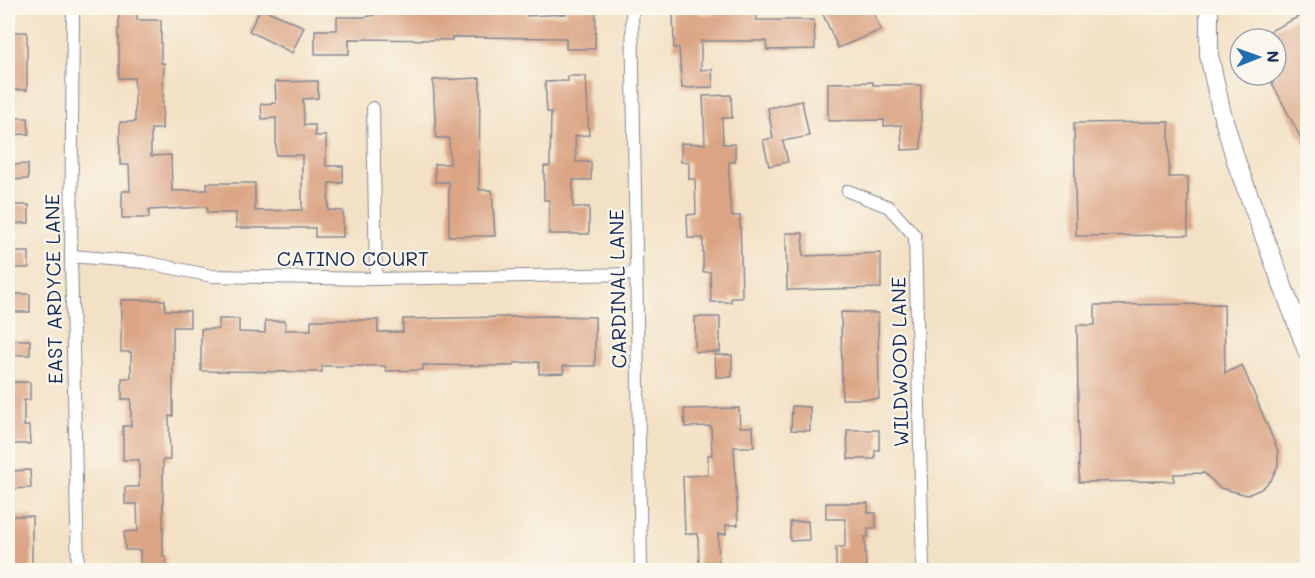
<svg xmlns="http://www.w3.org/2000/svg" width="1315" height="578" font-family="Mali,sans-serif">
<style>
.building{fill:#dba585}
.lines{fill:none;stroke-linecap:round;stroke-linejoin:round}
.street-casing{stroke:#878892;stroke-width:14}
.secondary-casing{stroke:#878892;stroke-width:20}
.street{stroke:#fff;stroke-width:12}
.secondary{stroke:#fff;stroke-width:18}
.labels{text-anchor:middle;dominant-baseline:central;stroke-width:4.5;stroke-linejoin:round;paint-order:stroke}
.street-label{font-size:20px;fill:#1b2f5e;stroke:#fbf7ec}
</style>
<rect width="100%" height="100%" fill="#fbf7ec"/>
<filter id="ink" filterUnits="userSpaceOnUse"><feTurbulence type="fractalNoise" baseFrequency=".0167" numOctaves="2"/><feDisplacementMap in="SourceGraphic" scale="12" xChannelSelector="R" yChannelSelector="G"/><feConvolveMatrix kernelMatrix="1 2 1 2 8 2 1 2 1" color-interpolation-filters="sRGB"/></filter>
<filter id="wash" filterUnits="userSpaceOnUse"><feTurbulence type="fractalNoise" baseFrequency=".008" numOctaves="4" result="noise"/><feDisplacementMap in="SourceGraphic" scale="24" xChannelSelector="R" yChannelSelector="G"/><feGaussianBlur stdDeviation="1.35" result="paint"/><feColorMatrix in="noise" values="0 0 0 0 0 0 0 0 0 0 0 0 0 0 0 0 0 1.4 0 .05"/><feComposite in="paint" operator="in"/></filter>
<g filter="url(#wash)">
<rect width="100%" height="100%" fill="#f3e1c5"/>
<g id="blocks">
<path class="building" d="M 261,8 L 304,27 L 292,53 L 249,31 Z
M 386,8 L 432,8 L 432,11 L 527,8 L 527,16 L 566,14 L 566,8 L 596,8 L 595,49 L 566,49 L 566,38 L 452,37 L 452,40 L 349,39 L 349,54 L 315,54 L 315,30 L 337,30 L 337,17 L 366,17 L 374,15 L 374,10 L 386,10 Z
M 673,8 L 690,8 L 690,12 L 700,12 L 700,14 L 739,14 L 739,8 L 757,8 L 757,20 L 814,20 L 815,49 L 767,50 L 766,41 L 701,41 L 701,70 L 712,69 L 713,87 L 682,88 L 679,48 L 674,48 Z
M 833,8 L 871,8 L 881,30 L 838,48 L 822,12 Z
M 119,12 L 137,12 L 137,20 L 161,20 L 161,63 L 164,63 L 162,129 L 151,129 L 151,156 L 171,155 L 172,191 L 207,190 L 207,183 L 255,183 L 255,211 L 302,210 L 302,155 L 276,155 L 276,118 L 262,119 L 261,104 L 276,103 L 275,82 L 318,81 L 318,98 L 303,99 L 304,125 L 315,125 L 315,136 L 326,136 L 326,166 L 343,166 L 343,183 L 329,183 L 328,210 L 343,211 L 343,237 L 315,237 L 315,228 L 236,228 L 236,213 L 207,213 L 207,207 L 149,210 L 149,218 L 122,218 L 122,191 L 130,191 L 129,165 L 120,165 L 120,122 L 135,122 L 135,95 L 134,78 L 119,78 Z
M 1308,12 L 1308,152 L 1268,75 L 1276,75 L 1276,61 L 1283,57 L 1270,31 Z
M 8,32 L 27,32 L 27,90 L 8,90 Z
M 568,76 L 586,76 L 589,135 L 575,136 L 576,162 L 591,162 L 591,180 L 573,180 L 573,207 L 589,207 L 589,234 L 549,234 L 549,200 L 544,200 L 544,166 L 550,166 L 551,112 L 547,112 L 545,82 L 568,81 Z
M 480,78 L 479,190 L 492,190 L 495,236 L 449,236 L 449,182 L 435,182 L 435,164 L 450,164 L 449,138 L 436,138 L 433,80 Z
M 873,82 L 873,85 L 921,85 L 921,149 L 902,150 L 901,125 L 884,126 L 884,120 L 828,121 L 828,83 Z
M 731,95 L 732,118 L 722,118 L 723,144 L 735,144 L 735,162 L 729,162 L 729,193 L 732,216 L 740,216 L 742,298 L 731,298 L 731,302 L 711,302 L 710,272 L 703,272 L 703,238 L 688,238 L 687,215 L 696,214 L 695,179 L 689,179 L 689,162 L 681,162 L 681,143 L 705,144 L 703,96 Z
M 802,101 L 809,136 L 783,141 L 788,162 L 769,166 L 763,140 L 773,138 L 768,108 Z
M 8,118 L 28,118 L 29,134 L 8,135 Z
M 1169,122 L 1169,177 L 1188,177 L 1188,235 L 1076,236 L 1074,123 Z
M 28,164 L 28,179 L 8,180 L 8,165 Z
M 8,205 L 29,205 L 29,223 L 8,224 Z
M 786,233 L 803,233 L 803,256 L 881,253 L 881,288 L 787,290 Z
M 8,252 L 29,252 L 29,268 L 8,268 Z
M 8,294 L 30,294 L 30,312 L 8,312 Z
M 121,300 L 165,300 L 165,310 L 190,311 L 190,327 L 173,327 L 173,416 L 169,416 L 170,460 L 163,460 L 163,557 L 166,557 L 166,570 L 140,570 L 140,550 L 125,550 L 124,532 L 138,531 L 137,504 L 125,504 L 125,487 L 139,487 L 139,460 L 123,460 L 123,426 L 131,426 L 131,399 L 122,399 L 122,378 L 131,378 L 131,352 L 121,352 Z
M 1224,304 L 1225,373 L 1242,365 L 1278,451 L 1278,466 L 1271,480 L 1261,489 L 1247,495 L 1220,488 L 1204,473 L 1174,474 L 1174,481 L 1079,482 L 1077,325 L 1095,325 L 1095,305 Z
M 841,312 L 878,313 L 879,399 L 842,399 Z
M 552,316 L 595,317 L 595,366 L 563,366 L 564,373 L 539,374 L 539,362 L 514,363 L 514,366 L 423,365 L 423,370 L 386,371 L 385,366 L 322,366 L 322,372 L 201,371 L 201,329 L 219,329 L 219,319 L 239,319 L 239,332 L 265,333 L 265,321 L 285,321 L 285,330 L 311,330 L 311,320 L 378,320 L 378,332 L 403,332 L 403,319 Z
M 695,317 L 720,317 L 720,352 L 695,352 Z
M 8,340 L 30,340 L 30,355 L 8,355 Z
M 715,355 L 732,355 L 732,377 L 716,377 Z
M 8,382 L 30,382 L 30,400 L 24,400 L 24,426 L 29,426 L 30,444 L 8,444 Z
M 792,406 L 810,407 L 810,431 L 791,430 Z
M 739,408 L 740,427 L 753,427 L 754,447 L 734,447 L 738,525 L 726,525 L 726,534 L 718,534 L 719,570 L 699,570 L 698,534 L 685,534 L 683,476 L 708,475 L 708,455 L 712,455 L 711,426 L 685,427 L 684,409 Z
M 847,430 L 879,430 L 879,450 L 875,450 L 875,459 L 848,459 Z
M 30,470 L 31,488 L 8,489 L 8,471 Z
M 826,503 L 868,503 L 868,513 L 876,513 L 876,528 L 868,528 L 868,537 L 865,537 L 866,570 L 836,570 L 836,547 L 845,547 L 845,519 L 826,519 Z
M 8,516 L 32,516 L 32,570 L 8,570 Z
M 808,521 L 809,540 L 790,541 L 790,522 Z"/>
</g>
</g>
<g filter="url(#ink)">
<use href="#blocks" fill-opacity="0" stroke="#878892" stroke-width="1.5"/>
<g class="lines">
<defs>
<path id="street" d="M 73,8 L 71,256 L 78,570
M 632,8 L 641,570
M 373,108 L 376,279
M 848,191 L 889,207 L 915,236 L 923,570
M 71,256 L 144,262 L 212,276 L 376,279 L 636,274"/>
<path id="secondary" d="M 1209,8 L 1209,55 L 1221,110 L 1237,164 L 1308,353"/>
</defs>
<use href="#street" class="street-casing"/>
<use href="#secondary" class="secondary-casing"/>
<use href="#street" class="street"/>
<use href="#secondary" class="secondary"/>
</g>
</g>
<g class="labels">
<g class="street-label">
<text x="353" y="258">CATINO COURT</text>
<text transform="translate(53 289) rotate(-91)">EAST ARDYCE LANE</text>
<text transform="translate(617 289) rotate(-91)">CARDINAL LANE</text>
<text transform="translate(899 362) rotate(-91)">WILDWOOD LANE</text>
</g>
</g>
<rect width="1315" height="578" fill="none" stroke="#fbf7ec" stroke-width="30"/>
<g transform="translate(1258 57) rotate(89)"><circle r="28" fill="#fbf7ec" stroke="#a1a7b3" stroke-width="1.5"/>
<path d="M0-4.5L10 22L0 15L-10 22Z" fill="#1f6fb2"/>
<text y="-9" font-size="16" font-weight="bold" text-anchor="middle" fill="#1b2f5e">N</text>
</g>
</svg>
